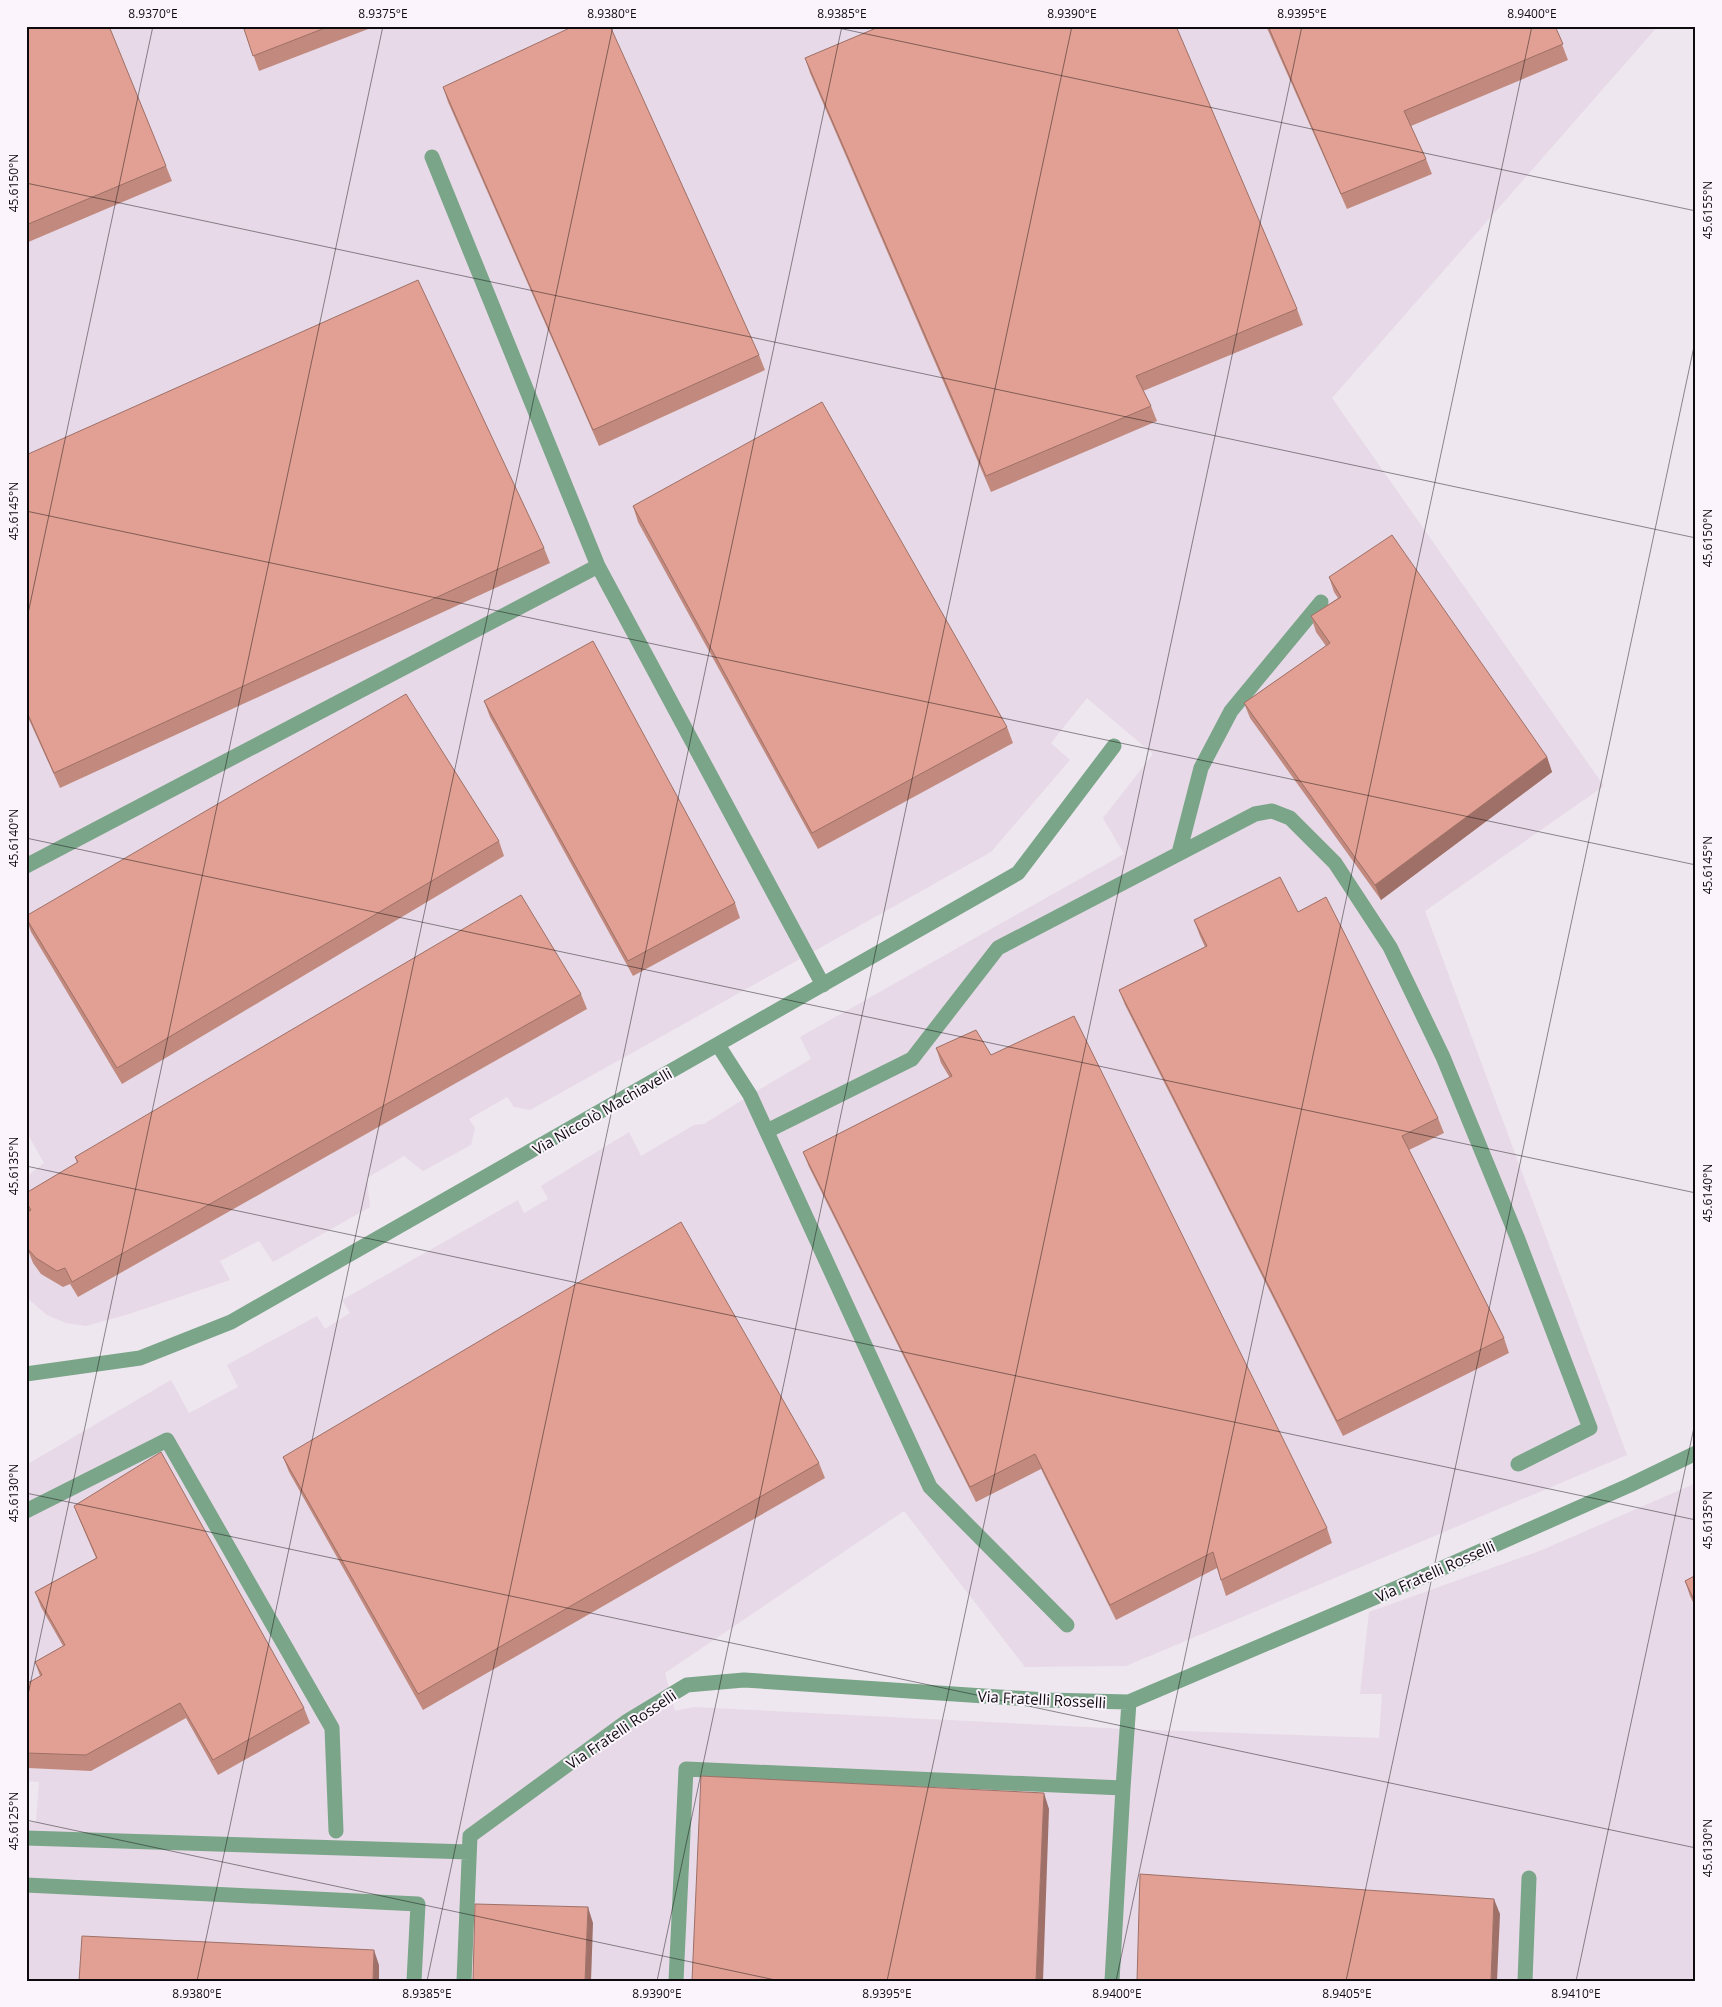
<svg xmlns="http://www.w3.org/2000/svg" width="1722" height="2007" font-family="'Open Sans',sans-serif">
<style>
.built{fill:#e7d9e7}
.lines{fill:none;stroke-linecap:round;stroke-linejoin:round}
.minor{stroke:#7aa589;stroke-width:15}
.wall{fill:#c28a7e}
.shaded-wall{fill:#9e7067}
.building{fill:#e1a093;stroke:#9e7067}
.ticks{fill:none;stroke:#0d0b0d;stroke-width:1;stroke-opacity:0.45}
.labels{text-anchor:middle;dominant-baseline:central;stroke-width:4;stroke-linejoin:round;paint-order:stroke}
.street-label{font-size:15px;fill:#0d0b0d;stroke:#fcf4fc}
.neatline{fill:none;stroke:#0d0b0d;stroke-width:2}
.ticks-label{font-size:12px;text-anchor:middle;fill:#0d0b0d}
</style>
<rect width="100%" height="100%" fill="#eee7ef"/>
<path class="built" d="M 26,26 L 1658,26 L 1332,398 L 1604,786 L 1425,911 L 1627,1455 L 1126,1666 L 1025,1667 L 904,1511 L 665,1673 L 675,1711 L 694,1707 L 1126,1729 L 1379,1738 L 1382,1694 L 1360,1694 L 1369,1612 L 1542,1550 L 1696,1483 L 1696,1981 L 26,1981 L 26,1822 L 36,1822 L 39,1782 L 26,1781 L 26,1465 L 171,1380 L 189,1413 L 238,1387 L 227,1365 L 317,1316 L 325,1329 L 350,1313 L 342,1300 L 518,1200 L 524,1213 L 548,1199 L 541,1186 L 629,1132 L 641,1156 L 694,1125 L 704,1124 L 750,1095 L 811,1059 L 800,1037 L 1124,854 L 1103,818 L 1153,754 L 1087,698 L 1051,743 L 1070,760 L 991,852 L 530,1110 L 514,1107 L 507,1097 L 469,1119 L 475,1128 L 471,1145 L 423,1171 L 404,1156 L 367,1178 L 370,1207 L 273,1262 L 259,1241 L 220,1261 L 230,1280 L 129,1314 L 86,1326 L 66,1323 L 47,1315 L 26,1297 L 26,1177 L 44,1163 L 26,1131 Z"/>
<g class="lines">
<path class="minor" d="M 598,566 L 823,985
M 1179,853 L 1201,768 L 1231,711 L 1321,602
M 26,866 L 598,566 L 432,157
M 718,1045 L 750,1095 L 930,1487 L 1067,1625
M 767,1131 L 912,1059 L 998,948 L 1255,814 L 1272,811 L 1290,818 L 1335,863 L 1390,947 L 1443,1057 L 1517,1237 L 1590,1428 L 1518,1464
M 26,1374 L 140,1358 L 231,1322 L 1018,873 L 1114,746
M 26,1511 L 167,1440 L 332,1728 L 336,1831
M 1123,1788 L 1129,1702
M 26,1838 L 469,1852
M 26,1885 L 418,1904 L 414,1981
M 464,1981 L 470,1836 L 626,1722 L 687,1685 L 744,1680 L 1046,1700 L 1129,1702 L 1411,1582 L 1630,1485 L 1696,1453
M 676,1981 L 686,1769 L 1123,1788 L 1112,1981
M 1525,1981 L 1529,1878"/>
</g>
<path class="wall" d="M 26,26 L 166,166 L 172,181 L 26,243 Z
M 243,26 L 376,26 L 259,71 Z
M 1266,26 L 1555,26 L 1568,60 L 1411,126 L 1426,159 L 1432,174 L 1347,209 Z
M 805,58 L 1297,309 L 1303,325 L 1143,391 L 1151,406 L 1157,421 L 991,492 L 810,73 Z
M 443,87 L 759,355 L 765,370 L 599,446 L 448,102 Z
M 26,455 L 544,548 L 550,563 L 60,788 L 26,713 Z
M 633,506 L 1007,727 L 1013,743 L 818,849 L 638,522 Z
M 1329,577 L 1547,757 L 1552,772 L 1381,900 L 1250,718 L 1244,703 L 1326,646 L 1316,632 L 1311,616 L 1338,598 L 1334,592 Z
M 484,701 L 735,903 L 740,918 L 633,976 L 490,717 Z
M 499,841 L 504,856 L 122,1084 L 31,932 L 26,918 Z
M 1298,912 L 1438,1118 L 1444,1133 L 1409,1150 L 1504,1338 L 1509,1353 L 1343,1436 L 1125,1005 L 1119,990 L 1205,947 L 1200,936 L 1194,920 Z
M 581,994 L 587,1009 L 78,1297 L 70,1284 L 63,1287 L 41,1274 L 33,1263 L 26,1245 L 28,1212 L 26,1206 L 26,1193 L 77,1163 L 75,1157 Z
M 936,1048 L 991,1055 L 1327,1528 L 1332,1543 L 1226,1596 L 1217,1568 L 1116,1620 L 1041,1469 L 976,1502 L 809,1167 L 803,1152 L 950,1078 L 941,1063 Z
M 283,1457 L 819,1463 L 825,1478 L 423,1710 L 289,1472 Z
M 74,1506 L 304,1708 L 310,1723 L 218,1775 L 186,1718 L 91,1771 L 28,1768 L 26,1762 L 26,1753 L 40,1676 L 35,1662 L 63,1646 L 41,1607 L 35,1592 L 96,1558 L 80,1521 Z
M 1696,1575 L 1696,1608 L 1690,1596 L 1685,1581 Z"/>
<path class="shaded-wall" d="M 1547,757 L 1552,772 L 1381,900 L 1375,885 Z
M 1044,1793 L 1049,1809 L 1043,1981 L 1036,1981 Z
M 1494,1899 L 1500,1914 L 1497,1981 L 1491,1981 Z
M 588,1907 L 593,1923 L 591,1981 L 585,1981 Z
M 374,1950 L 379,1965 L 379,1981 L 373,1981 Z"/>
<path class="building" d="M 26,26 L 109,26 L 166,166 L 26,225 Z
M 243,26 L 330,26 L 253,56 Z
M 574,26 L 610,26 L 759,355 L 593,430 L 443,87 Z
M 881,26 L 1176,26 L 1297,309 L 1136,376 L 1151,406 L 986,476 L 805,58 Z
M 1268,26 L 1555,26 L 1563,44 L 1404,111 L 1426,159 L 1341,194 Z
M 418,280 L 544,548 L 54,773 L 26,710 L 26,455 Z
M 822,402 L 1007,727 L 812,833 L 633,506 Z
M 1392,535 L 1547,757 L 1375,885 L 1244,703 L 1330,643 L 1311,616 L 1341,597 L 1329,577 Z
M 593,641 L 735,903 L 628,961 L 484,701 Z
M 406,694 L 499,841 L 117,1068 L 26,918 L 26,916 Z
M 1280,877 L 1298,912 L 1326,897 L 1438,1118 L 1402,1136 L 1504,1338 L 1337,1421 L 1119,990 L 1207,946 L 1194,920 Z
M 521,895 L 581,994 L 72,1282 L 65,1268 L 57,1271 L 36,1258 L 27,1248 L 26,1245 L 26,1213 L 31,1210 L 26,1202 L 26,1193 L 78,1162 L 75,1157 Z
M 1074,1016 L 1327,1528 L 1221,1580 L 1213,1552 L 1110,1605 L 1035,1454 L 970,1487 L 803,1152 L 952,1076 L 936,1048 L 976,1030 L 991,1055 Z
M 681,1222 L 819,1463 L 418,1694 L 283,1457 Z
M 161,1452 L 304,1708 L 213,1760 L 180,1703 L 86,1755 L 26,1753 L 26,1684 L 42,1675 L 35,1662 L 65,1645 L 35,1592 L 97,1558 L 74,1506 Z
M 1696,1575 L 1696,1604 L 1685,1581 Z
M 701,1776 L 1044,1793 L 1036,1981 L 692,1981 Z
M 1140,1874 L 1494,1899 L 1491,1981 L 1137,1981 Z
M 475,1904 L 588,1907 L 585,1981 L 473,1981 Z
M 82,1936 L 374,1950 L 373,1981 L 79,1981 Z"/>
<path class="ticks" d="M 829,26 L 1696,211M 26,183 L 1696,538M 26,511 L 1696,865M 26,623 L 153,26M 26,838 L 1696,1193M 26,1166 L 1696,1520M 26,1493 L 1696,1848M 26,1704 L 383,26M 26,1820 L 780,1981M 197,1981 L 613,26M 427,1981 L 842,26M 657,1981 L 1072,26M 887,1981 L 1302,26M 1116,1981 L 1532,26M 1346,1981 L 1696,337M 1576,1981 L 1696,1418"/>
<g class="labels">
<g class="street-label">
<text transform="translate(602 1111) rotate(-30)">Via Niccolò Machiavelli</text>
<text transform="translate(1435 1571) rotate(-24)">Via Fratelli Rosselli</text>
<text transform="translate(1042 1699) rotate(3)">Via Fratelli Rosselli</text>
<text transform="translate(621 1729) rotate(-34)">Via Fratelli Rosselli</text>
</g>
</g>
<rect width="1722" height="2007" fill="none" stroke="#fcf4fc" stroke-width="55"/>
<rect x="28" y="28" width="1666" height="1952" class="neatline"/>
<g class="ticks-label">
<text x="153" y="18">8.9370°E</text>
<text x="383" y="18">8.9375°E</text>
<text x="612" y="18">8.9380°E</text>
<text x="842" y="18">8.9385°E</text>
<text x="1072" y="18">8.9390°E</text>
<text x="1302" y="18">8.9395°E</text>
<text x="1532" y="18">8.9400°E</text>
<text transform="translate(14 183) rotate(-90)" y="4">45.6150°N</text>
<text transform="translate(1708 210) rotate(-90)" y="4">45.6155°N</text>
<text transform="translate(14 511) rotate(-90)" y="4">45.6145°N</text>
<text transform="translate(1708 538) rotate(-90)" y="4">45.6150°N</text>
<text transform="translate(14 838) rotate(-90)" y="4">45.6140°N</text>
<text transform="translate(1708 865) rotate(-90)" y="4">45.6145°N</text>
<text transform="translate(14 1166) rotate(-90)" y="4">45.6135°N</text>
<text transform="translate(1708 1193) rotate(-90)" y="4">45.6140°N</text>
<text transform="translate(14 1493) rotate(-90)" y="4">45.6130°N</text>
<text transform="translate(1708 1520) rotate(-90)" y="4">45.6135°N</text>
<text transform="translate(14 1821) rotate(-90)" y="4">45.6125°N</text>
<text transform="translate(1708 1848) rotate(-90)" y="4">45.6130°N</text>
<text x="197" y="1998">8.9380°E</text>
<text x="427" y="1998">8.9385°E</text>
<text x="657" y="1998">8.9390°E</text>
<text x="887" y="1998">8.9395°E</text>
<text x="1117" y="1998">8.9400°E</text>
<text x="1347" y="1998">8.9405°E</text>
<text x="1576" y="1998">8.9410°E</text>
</g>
</svg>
